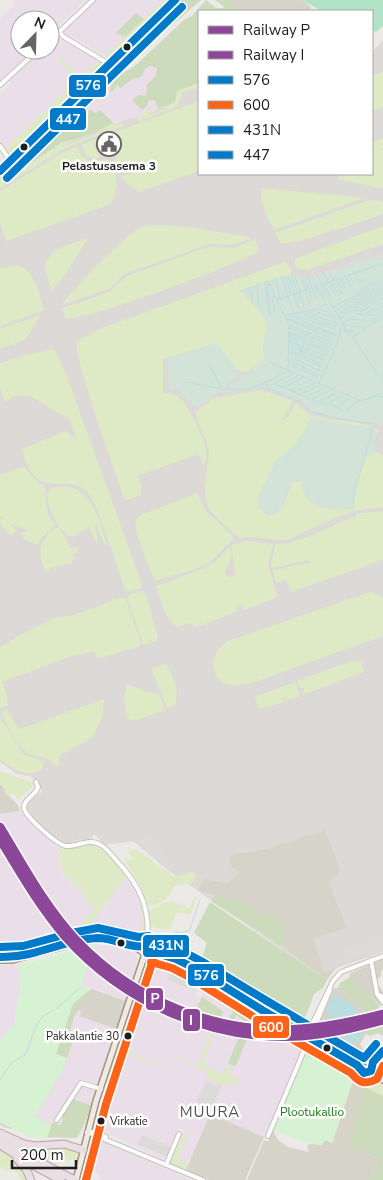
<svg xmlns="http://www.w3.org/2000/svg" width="383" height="1180" font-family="'Nunito Sans',sans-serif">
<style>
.industrial{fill:#eadfe8}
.airport{fill:#dcd9d6}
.construction{fill:#d6d3c9}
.grass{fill:#dee9c5}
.forest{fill:#ccdbbc}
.wetland{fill:#d4e3d8}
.park{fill:#d7f2d2}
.pitch{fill:#b2e3c7}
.parking{fill:#dcdbda}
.water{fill:#badee0}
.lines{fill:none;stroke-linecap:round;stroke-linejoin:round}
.stream{stroke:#badee0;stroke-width:1}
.taxiway{stroke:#dbdad8;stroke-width:5.5}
.runway{stroke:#dbdad8;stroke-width:14}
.minor-casing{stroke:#c3c2c1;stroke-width:6}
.major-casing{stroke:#a39483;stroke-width:8}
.highway-casing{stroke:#c29eae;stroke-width:9}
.minor{stroke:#fcfcfb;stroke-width:4}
.major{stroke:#f0e9e4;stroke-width:5}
.highway{stroke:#e9dfe2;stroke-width:7}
.bus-1-casing{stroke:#fff;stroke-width:11}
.bus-2-casing{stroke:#fff;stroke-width:11}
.bus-3-casing{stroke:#fff;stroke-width:11}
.bus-4-casing{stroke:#fff;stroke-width:11}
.bus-1{stroke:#007ac9;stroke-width:8}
.bus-2{stroke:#ff6319;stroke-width:8}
.bus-3{stroke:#007ac9;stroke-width:8}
.bus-4{stroke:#007ac9;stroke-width:8}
.rail-1-casing{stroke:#fff;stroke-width:12}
.rail-2-casing{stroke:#fff;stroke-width:12}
.rail-1{stroke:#8c4799;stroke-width:9}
.rail-2{stroke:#8c4799;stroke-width:9}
.bus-dot{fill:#1e1e1e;stroke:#fff;stroke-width:2}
.labels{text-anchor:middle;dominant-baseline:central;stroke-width:5;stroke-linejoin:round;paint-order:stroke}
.bus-label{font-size:11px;fill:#1e1e1e;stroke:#fff;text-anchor:end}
.poi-label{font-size:12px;font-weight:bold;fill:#1e1e1e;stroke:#fff}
.park-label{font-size:12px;fill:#147c0c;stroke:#fff}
.quarter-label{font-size:15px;letter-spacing:1px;fill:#515151;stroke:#fff}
.line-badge{stroke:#fff;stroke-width:2}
.badge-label{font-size:14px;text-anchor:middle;font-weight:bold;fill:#fff}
</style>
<rect width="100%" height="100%" fill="#eceae7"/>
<path class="industrial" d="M 13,0 L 86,0 L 50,34 L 50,20 L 20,20 L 20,50 L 33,50 L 0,81 L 0,18 L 15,5 Z
M 96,0 L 164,0 L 105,56 L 64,33 L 65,29 Z
M 57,37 L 100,61 L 81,78 L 77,76 L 57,100 L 5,149 L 0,141 L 0,94 L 11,84 L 9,81 L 43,50 L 50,50 L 50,44 Z
M 149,63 L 162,65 L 157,101 L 159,109 L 134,119 L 132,118 L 115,124 L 113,121 L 94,114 L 82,114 L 80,112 L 79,105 L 106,78 L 121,69 L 135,73 Z
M 20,811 L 60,849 L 61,872 L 102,910 L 126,877 L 133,886 L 141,907 L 143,923 L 140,939 L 100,930 L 77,933 L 40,945 L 0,950 L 0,815 Z
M 100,944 L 100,946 L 113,945 L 135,953 L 138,959 L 133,982 L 98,1085 L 80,1079 L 51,1126 L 35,1116 L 62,1072 L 67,1058 L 56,1054 L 73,1003 L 91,988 L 83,985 L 82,982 L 94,945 Z
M 154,960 L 180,968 L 200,987 L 196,997 L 200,998 L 205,988 L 227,1005 L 233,1012 L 228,1020 L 236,1015 L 255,1029 L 282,1039 L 301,1051 L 264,1137 L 210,1114 L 186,1170 L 172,1164 L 170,1161 L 183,1130 L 180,1128 L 166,1157 L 162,1159 L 95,1128 L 107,1083 L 148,962 Z
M 18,964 L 21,982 L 14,1024 L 0,1041 L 0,965 Z
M 83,1085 L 95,1089 L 96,1092 L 91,1105 L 72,1099 L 81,1086 Z
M 92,1138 L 102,1140 L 192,1180 L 99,1180 L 100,1177 L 95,1171 L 93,1160 L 87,1153 Z"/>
<path class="airport" d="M 383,40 L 383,952 L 337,968 L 326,980 L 165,868 L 133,841 L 105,845 L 94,834 L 92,838 L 84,841 L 81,839 L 66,844 L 58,841 L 28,813 L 26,809 L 26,805 L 31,798 L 42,792 L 38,781 L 29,776 L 17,774 L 0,762 L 0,183 L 61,143 L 111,125 L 132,118 L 134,119 L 157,110 L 175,102 L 177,91 L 199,83 L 199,174 L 372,174 L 372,52 Z"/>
<path class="construction" d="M 231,0 L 302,0 L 311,7 L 309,11 L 238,11 Z
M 0,784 L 4,788 L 5,792 L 17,804 L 20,811 L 0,814 Z
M 325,830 L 340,870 L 337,876 L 328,881 L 346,926 L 345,928 L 313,939 L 324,972 L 335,968 L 327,980 L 285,948 L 284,930 L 272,917 L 262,915 L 246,904 L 198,890 L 205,879 L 228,884 L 240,872 L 232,868 L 230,857 L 234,854 L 252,852 L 274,847 Z
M 383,959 L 383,969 L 380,973 L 382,975 L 375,982 L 383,991 L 383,1001 L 380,1006 L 372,997 L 359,992 L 349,977 L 350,973 Z
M 334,988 L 338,988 L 358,1003 L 363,1009 L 360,1020 L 366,1034 L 360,1044 L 363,1049 L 361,1054 L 317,1029 Z
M 91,989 L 126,1001 L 116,1029 L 80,1016 L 82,1011 L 78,1010 Z
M 353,1080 L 366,1087 L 354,1130 L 348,1144 L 379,1159 L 369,1180 L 247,1180 L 264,1140 L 268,1142 L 273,1130 L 278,1140 L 288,1147 L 309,1152 L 307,1147 L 309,1144 L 325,1140 L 332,1143 Z
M 210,1114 L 264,1137 L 245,1180 L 209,1180 L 186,1170 Z"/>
<path class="grass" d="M 164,0 L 169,0 L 107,59 L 105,56 Z
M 59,56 L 81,78 L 101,60 L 104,64 L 14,152 L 8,154 L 5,149 L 57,100 L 75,78 L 57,57 Z
M 383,72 L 383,107 L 372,111 L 372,76 Z
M 199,83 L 199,87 L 182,93 L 178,106 L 139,121 L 136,118 L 142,116 L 142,114 L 150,108 L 152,111 L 151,113 L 149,113 L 149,115 L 168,108 L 162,108 L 175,102 L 177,91 Z
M 199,101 L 199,171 L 139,192 L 127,184 L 121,176 L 156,168 L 155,165 L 119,174 L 114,161 L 120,149 L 117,136 L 105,138 L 93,144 L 100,157 L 94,159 L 86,156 L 82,147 L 83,144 Z
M 123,123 L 123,126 L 63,149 L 0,188 L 0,175 L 5,172 L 6,178 L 1,182 C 9,179 16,175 25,170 L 13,175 L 14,170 L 21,170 L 61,143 L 75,139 L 63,146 L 117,126 L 97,132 C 104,125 114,125 123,123 Z
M 383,138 L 383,149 L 379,150 L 383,150 L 383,189 L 338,179 L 340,174 L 372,174 L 372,142 Z
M 76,146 C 80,149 79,152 83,156 C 89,164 98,161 106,159 L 112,162 C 118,178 118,189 111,204 L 6,241 L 0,223 L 0,191 L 60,154 Z
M 261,188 L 365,198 L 274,230 C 267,218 260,203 261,188 Z
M 369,200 L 383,202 L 383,214 L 334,231 L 333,230 L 308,239 L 281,244 L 275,233 Z
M 163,225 L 187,227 L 254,238 L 231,245 L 210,244 L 124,274 L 111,288 L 62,305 C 69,292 129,231 143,226 C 149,225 157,226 163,225 Z
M 383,226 L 383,244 L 307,270 L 300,269 L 295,266 L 295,259 Z
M 88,238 L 68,270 L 52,291 C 50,285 47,279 46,272 C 42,249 71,244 88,238 Z
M 256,239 L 258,252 C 238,264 79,324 65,318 L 62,308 L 109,292 L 127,276 L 205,248 L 213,247 L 233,248 Z
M 285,262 L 291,269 L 291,275 L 268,281 L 268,321 L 263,347 L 265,359 L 247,372 L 237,370 L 219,346 L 214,344 L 163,359 L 163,393 C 169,393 176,394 181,399 C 189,407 206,441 206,452 C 207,457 205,462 203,467 L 200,456 L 198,454 L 137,476 L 141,484 L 141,495 L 127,500 L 124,498 C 117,476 72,355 77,341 L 102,328 Z
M 15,265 C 35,269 39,292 44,310 L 0,326 L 0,268 Z
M 41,315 L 26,339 L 0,349 L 0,329 Z
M 51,349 L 55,351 L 66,374 L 142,584 L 141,588 L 128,592 L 125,590 C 119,570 112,551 105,532 C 100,519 97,504 88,493 C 65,469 36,506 22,449 L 66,431 L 72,437 L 76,438 L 70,420 L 30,396 L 16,395 L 5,402 L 0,388 L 0,362 L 1,363 L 23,356 Z
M 262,390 L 293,401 L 284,417 L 281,419 L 284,421 L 289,415 L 296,403 C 301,406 305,413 310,415 C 328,422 367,419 379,431 L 377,434 L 374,428 L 310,418 L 304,433 L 295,445 L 274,463 L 269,477 L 259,493 L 283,507 L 292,482 L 300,481 L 305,494 L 354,494 L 364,458 L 376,452 L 383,455 L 383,508 C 349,507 318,527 287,540 C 271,541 255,535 239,538 C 215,512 201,516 206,475 C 207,466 210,456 208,448 C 206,438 195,420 196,412 L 214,398 Z
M 23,467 L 26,468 L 32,477 L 45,487 C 47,504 44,511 56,525 L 41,538 L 38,545 C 32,543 25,541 21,534 L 22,532 L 29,532 C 24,527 16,527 10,524 L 16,530 L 12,535 C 4,532 0,525 0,517 L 9,523 L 0,516 L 0,475 Z
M 52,487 C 59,487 68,485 75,489 C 95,497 101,527 107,546 L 104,544 L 96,524 L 95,527 L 97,533 L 97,545 L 89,527 L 73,537 C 58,534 47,507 47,493 Z
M 197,493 L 206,511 L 232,535 L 233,541 C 222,547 217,557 207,564 C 194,571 169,576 155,581 C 151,571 132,529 136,520 C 137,518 139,516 141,515 Z
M 383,511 L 383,560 L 291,592 L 286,580 L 276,583 L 273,570 L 282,568 L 283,569 L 288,566 L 291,567 L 291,566 L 307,563 L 308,564 L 311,563 L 308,560 L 273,568 L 271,566 L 275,544 L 288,543 L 310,536 L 361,513 Z
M 55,528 L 59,528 L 66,538 L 70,548 L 79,547 L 76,553 L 73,554 L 74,559 L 71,564 L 50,568 L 48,572 L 46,572 C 36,553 39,540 55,528 Z
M 245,541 L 273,544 L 268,564 L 278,597 L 244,610 L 242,604 L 236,606 L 238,611 L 197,627 L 189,623 L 177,627 C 164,619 161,599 156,586 L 205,568 L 217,560 L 228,548 L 230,549 C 234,562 227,562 225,574 L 228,577 L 233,576 L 235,573 L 231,545 Z
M 142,591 L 145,592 L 158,636 L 156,641 L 143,645 L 128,599 L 129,595 Z
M 370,592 L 374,592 L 383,598 L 383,636 L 255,682 C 247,684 240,687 232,685 C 207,680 209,652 228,641 Z
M 123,597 L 126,599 L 140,640 L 140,646 L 98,659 L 95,652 L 75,655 L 10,679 L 2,682 L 6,692 L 8,705 L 0,709 L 0,647 L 20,635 L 54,618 L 74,615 Z
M 361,660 L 364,672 L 302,695 L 301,693 L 304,691 L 304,688 L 300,688 L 297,681 L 301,679 L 303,682 L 304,678 L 350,662 Z
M 164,664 L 166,664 C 174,678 179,688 176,703 L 168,709 L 151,669 Z
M 295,682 L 300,696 L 287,701 L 284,696 L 283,698 L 284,702 L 259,709 L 255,697 Z
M 127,684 L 144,691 L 157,694 L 160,696 L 165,710 L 134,721 L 127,718 L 124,698 Z
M 104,699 L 102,718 L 91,739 L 60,755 L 59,765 L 56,766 C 52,764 51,761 48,759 C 42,756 34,756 29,754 C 17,748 6,723 1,711 L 6,710 C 14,714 12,725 20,729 Z
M 0,716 L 22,753 L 28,756 L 45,762 L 42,769 C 26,779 13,769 0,760 Z
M 0,771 L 34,783 L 32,787 L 18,800 L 14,794 L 7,795 L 5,792 L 4,788 L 0,784 Z
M 87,844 L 93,844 C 104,853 121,863 126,877 L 88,928 L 100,929 L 104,937 L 90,938 L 77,941 L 75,936 L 80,935 L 80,933 L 74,931 L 95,909 L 83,899 L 88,897 L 61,871 L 60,849 Z
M 137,850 L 150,859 L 157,866 L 167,870 L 173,876 L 182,875 L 191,871 L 194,872 L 196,877 L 192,883 L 177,885 L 173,888 L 170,894 L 165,900 L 154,905 L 148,905 L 141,887 L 125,860 L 126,857 L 130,861 L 133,860 L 131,855 L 125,851 Z
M 195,896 L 197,898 L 191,914 L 188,914 L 177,912 L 169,931 L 150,926 L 149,912 L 153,908 L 170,901 L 190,908 Z
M 138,897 L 140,897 C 147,910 149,932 142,945 L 135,944 L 122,938 L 108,936 L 107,930 L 139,936 L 143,918 Z
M 150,927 L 151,934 L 158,935 L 156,944 L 200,961 L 200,963 C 219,976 237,989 256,1000 C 272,1009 290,1013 305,1025 L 304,1026 L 250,1000 L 178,958 L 154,950 L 151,945 Z
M 61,932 L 64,936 L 64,940 L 71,937 L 73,939 L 73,942 L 23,955 L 0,955 L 0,947 C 21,946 43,945 61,932 Z
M 152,957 L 174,964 L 168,979 L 192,991 L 166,979 L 172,966 L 154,961 L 152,967 L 148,966 L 136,1000 L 133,999 L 145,959 Z
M 207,982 L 248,1008 L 305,1038 L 302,1051 L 206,983 Z
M 125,1022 L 129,1023 L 122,1043 L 128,1046 L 127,1051 L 161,1066 L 162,1064 L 165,1066 L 164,1068 L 119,1051 L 109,1085 L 105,1082 L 118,1044 L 120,1041 Z
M 214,1028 L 217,1029 L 204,1057 L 205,1066 L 222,1074 L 225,1067 L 233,1070 L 231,1077 L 239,1080 L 238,1084 L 227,1083 L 223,1085 L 206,1077 L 207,1072 L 175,1058 L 176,1057 L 197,1066 Z
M 312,1043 L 319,1047 L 331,1060 L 354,1070 L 361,1077 L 374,1079 L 383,1084 L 383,1096 L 307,1055 L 304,1055 Z
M 187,1133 L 189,1133 L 188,1138 L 187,1138 L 178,1159 L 189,1164 L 185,1170 L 172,1164 L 170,1160 L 178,1143 L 182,1141 Z
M 12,1143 L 57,1144 L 78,1150 L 77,1159 L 60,1162 L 58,1156 L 57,1146 L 57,1158 L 59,1163 L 51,1164 L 45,1162 Z
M 0,1149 L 15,1159 L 30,1180 L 22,1180 L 15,1170 L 11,1168 L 7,1172 L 1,1167 L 0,1168 Z"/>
<path class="forest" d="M 179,0 L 201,0 L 117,73 L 112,76 L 110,67 L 124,56 L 140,38 Z
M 206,0 L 216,8 L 224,8 L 223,6 L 215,0 L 231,0 L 238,11 L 199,11 L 199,83 L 177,91 L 175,102 L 159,109 L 154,100 L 148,101 L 147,106 L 142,110 L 132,100 L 139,95 L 146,96 L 147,84 C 153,80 157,76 157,68 L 150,66 L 146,68 L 141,77 L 132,79 L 121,88 L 117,85 L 112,92 L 110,91 L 110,88 L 116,78 L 137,64 L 185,19 L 192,16 Z
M 136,13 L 144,19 L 125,37 L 116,33 Z
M 105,73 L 109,77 C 103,92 87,92 82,107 L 75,101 Z
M 91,110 L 95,113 L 100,110 L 114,123 L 90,134 L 61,143 L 20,170 L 14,170 L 13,163 L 25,152 L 32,156 C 38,150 38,145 37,138 L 64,113 L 67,117 C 73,116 87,113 91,110 Z
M 215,895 L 246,904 L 262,915 L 272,917 L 281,922 L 284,930 L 285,948 L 211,901 Z
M 210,902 L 327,980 L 323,988 L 314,994 L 304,1021 L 257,1000 L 200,963 L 207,943 L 194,933 Z
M 350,977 L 359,991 L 363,989 L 380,1006 L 371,1015 L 369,1023 L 371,1026 L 383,1023 L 383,1036 L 378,1033 L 370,1036 L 366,1034 L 360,1020 L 363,1009 L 358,1003 L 338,988 L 340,983 Z
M 206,983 L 300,1049 L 301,1051 L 283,1040 L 282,1041 L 255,1029 L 236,1015 L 232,1023 L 227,1020 L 233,1012 L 205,988 Z
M 81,986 L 91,989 L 75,1015 L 69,1034 L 74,1038 L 62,1072 L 35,1116 L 40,1119 C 25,1127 17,1134 0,1125 L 0,1088 L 61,1025 Z
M 202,997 L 223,1011 L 217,1029 L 192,1018 Z
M 226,1027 L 248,1036 L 236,1066 L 233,1066 L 228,1063 L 238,1039 L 228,1034 Z
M 365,1087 L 383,1096 L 383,1180 L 369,1180 L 379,1159 L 348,1144 L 354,1130 Z
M 72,1099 L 91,1105 L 86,1121 L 77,1138 L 43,1137 L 46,1123 L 51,1126 L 53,1122 L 60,1125 L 63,1120 L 62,1116 Z"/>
<path class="wetland" d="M 383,254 L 383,424 L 381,426 L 372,423 L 331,417 L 312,412 L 301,402 L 264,387 L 222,393 L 265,359 L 263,347 L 267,321 L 241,291 L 291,275 L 308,278 Z
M 214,344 L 219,346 L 239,373 C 236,378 204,405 199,407 C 196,407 191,404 188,402 C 184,392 180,390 170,389 L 167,359 Z
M 310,418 L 374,428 L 377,434 L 374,444 L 376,452 L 364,458 L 354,494 L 352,509 C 336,510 313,511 304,493 C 303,489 302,485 300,481 C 282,476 292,512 269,516 L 258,508 L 257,501 L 259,493 L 269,477 L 274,463 L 295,445 L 304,433 Z"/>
<path class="park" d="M 95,944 L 81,985 L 91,989 L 73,1004 L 56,1054 L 67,1058 L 62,1072 L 35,1116 L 51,1126 L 47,1138 L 30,1137 L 0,1123 L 0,1041 L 14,1024 L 21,982 L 18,964 L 35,961 Z
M 306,1054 L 353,1080 L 332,1143 L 325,1140 L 322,1145 L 309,1144 L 273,1130 L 304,1055 Z"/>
<path class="pitch" d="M 302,0 L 383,0 L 383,26 L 376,32 L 372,31 L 372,11 L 322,11 Z"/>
<path class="parking" d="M 153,835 L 155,835 L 166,861 L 162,862 L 138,844 L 141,839 Z
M 383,933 L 383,951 L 369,955 L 364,940 Z
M 362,941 L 367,955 L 350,961 L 346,960 L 342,948 Z
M 175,967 L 196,978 L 194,981 L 196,980 L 199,981 L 197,986 L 191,984 L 194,986 L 193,990 L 167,979 L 171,970 L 173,971 Z
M 206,1081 L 218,1086 L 219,1083 L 222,1085 L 212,1109 L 196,1102 L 200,1093 L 202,1094 L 201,1092 Z
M 142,1135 L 159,1142 L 159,1144 L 160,1142 L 171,1147 L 166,1157 L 138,1144 Z"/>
<path class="water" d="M 334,994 L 354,1006 L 354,1008 L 357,1012 L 363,1035 L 357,1043 L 353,1041 L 350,1045 L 343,1041 L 347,1035 L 337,1027 L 340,1022 L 329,1018 L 332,1014 L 326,1011 Z"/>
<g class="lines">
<path class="stream" d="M 329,272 L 342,294
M 323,273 L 335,294
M 355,273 L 359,282 L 367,279
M 379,274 L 383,274
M 288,275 L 298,307
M 349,275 L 353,283
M 285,276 L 291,295
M 292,276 L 300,303
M 295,276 L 304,307
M 317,276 L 330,296
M 282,277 L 292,310
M 301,277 L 310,305
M 312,277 L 324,300
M 342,277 L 347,285
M 346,277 L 351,287
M 308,278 L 317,301
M 276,279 L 280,298
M 305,279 L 312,301
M 336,279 L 342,289
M 340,279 L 346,289
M 267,282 L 271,316
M 331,282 L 337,292
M 265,283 L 269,314
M 257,285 L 259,307
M 321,286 L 326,296
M 251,288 L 252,302
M 315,288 L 319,296
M 278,300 L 383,263
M 330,302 L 343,323 L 346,333 L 352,336 L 383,382
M 333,307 L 352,297 L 375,281
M 320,308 L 324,304 L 327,305
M 311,310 L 336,319
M 335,311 L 380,281
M 354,311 L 359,310 L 383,294
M 305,312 L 338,324
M 372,312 L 383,306
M 275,313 L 272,297 L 275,296
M 338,313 L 383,283
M 286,314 L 335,334
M 288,314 C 305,313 317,304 332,315
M 292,314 L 336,330
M 302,314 L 336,327
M 358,314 L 364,315 L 383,302
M 339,315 L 383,287
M 365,315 L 374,315 L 383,310
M 287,318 L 335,336
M 340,318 L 383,291
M 351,319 L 371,321 L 383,314
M 288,320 L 333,339
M 289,325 L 332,342
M 344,326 L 360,326
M 289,328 L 332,345
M 345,331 L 354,330
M 289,332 L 330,347
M 289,334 L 329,351
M 290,337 L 321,350 L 327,355
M 352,337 L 383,317
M 290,341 L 326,356
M 289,343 L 325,359
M 289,346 L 324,361
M 290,350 L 323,365
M 290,353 L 321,367
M 300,354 L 303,346
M 289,357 L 321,371
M 290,361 L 319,375
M 270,363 L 361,401 L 377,396 L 383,397
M 289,364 L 318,377
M 210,366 L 221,388
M 188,382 L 222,389
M 266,383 L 267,388 L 301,402 L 312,412 L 331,417 L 375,424
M 319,383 L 337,343 L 343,323 L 383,298
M 275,384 L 320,403 L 335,406 L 344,412 L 359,401
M 280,386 L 299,375
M 285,387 L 303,378
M 267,388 L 292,374
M 226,389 C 249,394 268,381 288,371 L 289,325 L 268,281 L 241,291
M 290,390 L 309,381
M 294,392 L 316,383
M 300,394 L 321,385
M 306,397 L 325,388
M 312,399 L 331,390
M 320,402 L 336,393
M 329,403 L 342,395
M 338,406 L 349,399
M 353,511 L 354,494 L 373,427
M 354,515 L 355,520
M 212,889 L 222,890 L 238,874
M 203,893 L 204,889 L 206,888
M 163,935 L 165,940 L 170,941 L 175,931 L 181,933 L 189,931 L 200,900
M 56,1009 L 81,987
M 0,1080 L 11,1063 L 25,1055 C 35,1038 31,1019 53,1011"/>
<path class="taxiway" d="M 255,174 C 245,194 262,228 270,248 L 275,253 L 282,255
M 227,179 L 240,184 L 251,197
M 199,185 C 263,166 319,184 383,195
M 101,220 L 132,214 L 164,213 L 256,228 L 265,234
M 59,235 C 43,242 35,257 39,274 L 200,728 L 203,741 L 199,765 L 194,786 L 210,831
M 0,256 C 15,253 28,257 37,270
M 52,309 L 55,299 C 94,253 119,217 177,193
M 0,356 L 383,220
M 358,583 L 368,582 L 383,587
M 165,626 C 174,637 185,641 199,639
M 197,639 C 201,653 203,669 211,680 C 217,688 226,691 231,700 C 237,710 237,720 251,720
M 369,650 L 376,651 L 383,656
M 204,660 C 205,645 213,635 226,629
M 180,670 C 180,656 187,646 199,639
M 189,695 L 199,703 L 212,704 L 218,696 L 217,687
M 178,716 L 185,707 L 187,696
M 114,721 L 120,730 L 129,733
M 203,737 L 207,717 L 216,704
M 104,742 L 110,736 L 113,729 L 115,676 L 119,669 L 125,665
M 89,760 L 94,748 L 100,744 L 383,644
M 110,807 L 219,768 C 236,757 226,735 242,724 L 383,675
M 202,809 L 204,803 L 207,800 L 271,777 L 277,779 L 286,802
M 341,830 L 383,815"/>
<path class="runway" d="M 372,124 L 383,120
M 0,256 L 232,174
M 104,672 L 383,574"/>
<defs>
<path id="minor" d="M 59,32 L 93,0
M 50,39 L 59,32 L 64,37 L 109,64
M 0,85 L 38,50
M 0,146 L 11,162
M 36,782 L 38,787 C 36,796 23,799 24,808 C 25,816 57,845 66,846 C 77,847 89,838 99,844 C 106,847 111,854 116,860 C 141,886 151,910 147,946
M 371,960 L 377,994
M 383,997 L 377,994 L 383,1002
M 306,1048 L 330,990
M 57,1120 L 81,1083 L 101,1089
M 87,1132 L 203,1180
M 87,1132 L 90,1131 L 106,1137
M 268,1136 L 303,1053 L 310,1029 L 333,981 L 341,972 L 383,956
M 166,1165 L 179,1134"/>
<path id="major" d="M 0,171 L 175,0
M 132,946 L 143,948 L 147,946 L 156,953 L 176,959 L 196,969 L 262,1010 L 357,1065 L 363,1072 L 375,1075 L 383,1080
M 0,960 L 12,960 C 26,956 40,953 53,949 C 86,940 117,930 145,954
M 258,1005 L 281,1015 L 355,1059 L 370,1062 L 373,1068 L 369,1073
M 373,1068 L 383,1075
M 76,1180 L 96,1101 L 145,954"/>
<path id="highway" d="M 0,1133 L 24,1144 L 35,1146 L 64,1144 L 83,1150
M 0,1138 L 34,1159 L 75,1180
M 0,1145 L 34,1166 L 61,1180
M 17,1159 L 26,1169 L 31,1180"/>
</defs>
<use href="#minor" class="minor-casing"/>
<use href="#major" class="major-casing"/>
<use href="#highway" class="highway-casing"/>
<use href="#minor" class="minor"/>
<use href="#major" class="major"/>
<use href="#highway" class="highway"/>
<defs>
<path id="bus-1" d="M 0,171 L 175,0
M 0,957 C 37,958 64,939 98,938 C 115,938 130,949 147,946 L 156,953 L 176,959 L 196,969 L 262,1010 L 357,1065 L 364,1073 L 371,1071 L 373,1062 L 383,1051"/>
<path id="bus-2" d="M 151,962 L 172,968 L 191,978 L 257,1019 L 351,1073 C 359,1083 365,1085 377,1079 L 383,1066
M 86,1180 L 106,1104 L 154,957"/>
<path id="bus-3" d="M 0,947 L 23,946 L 71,933 L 98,928 L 138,937 L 149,936 L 161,944 L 180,950 L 201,961 L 267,1001 L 364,1058 L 376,1044"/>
<path id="bus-4" d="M 7,178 L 182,7"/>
</defs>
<use href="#bus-1" class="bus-1-casing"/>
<use href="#bus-2" class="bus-2-casing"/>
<use href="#bus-3" class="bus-3-casing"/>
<use href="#bus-4" class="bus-4-casing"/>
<use href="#bus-1" class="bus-1"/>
<use href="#bus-2" class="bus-2"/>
<use href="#bus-3" class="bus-3"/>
<use href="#bus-4" class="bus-4"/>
<defs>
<path id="rail-1" d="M 0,827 C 23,865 45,907 76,940 C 134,1001 216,1035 301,1029 C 329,1027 356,1021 383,1014"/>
<path id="rail-2" d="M 0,839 C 20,872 40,907 65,936 C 124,1003 213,1041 301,1036 C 329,1034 356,1027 383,1020"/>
</defs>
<use href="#rail-1" class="rail-1-casing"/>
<use href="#rail-2" class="rail-2-casing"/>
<use href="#rail-1" class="rail-1"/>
<use href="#rail-2" class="rail-2"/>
</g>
<defs>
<symbol id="civic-ring" viewBox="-11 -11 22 22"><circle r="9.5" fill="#fff" stroke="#666564" stroke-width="1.5"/><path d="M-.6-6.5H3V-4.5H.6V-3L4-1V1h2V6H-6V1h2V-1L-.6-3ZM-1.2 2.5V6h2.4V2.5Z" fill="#666564"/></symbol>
</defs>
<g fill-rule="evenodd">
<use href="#civic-ring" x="95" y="130" width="28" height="28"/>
</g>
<g class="bus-dot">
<circle cx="127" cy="47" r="4.5"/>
<circle cx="24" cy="147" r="4.5"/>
<circle cx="121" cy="943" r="4.5"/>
<circle cx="128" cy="1036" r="4.5"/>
<circle cx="327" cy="1048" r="4.5"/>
<circle cx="101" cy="1121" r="4.5"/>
</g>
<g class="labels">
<g class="bus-label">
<text x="119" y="1036">Pakkalantie 30</text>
<text x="110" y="1121" text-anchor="start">Virkatie</text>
</g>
<g class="poi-label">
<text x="109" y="166">Pelastusasema 3</text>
</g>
<g class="park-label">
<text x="312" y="1112">Plootukallio</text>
</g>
<g class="quarter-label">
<text x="210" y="1112">MUURA</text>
</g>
</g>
<g class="line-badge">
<rect x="68" y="74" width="39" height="24" rx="5" fill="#007ac9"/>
<rect x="49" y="107" width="38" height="24" rx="5" fill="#007ac9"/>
<rect x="142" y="934" width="48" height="24" rx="5" fill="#007ac9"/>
<rect x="187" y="963" width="38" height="24" rx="5" fill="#007ac9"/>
<rect x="145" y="987" width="19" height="24" rx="5" fill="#8c4799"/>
<rect x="182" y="1008" width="19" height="24" rx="5" fill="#8c4799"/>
<rect x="252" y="1015" width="38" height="24" rx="5" fill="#ff6319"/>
</g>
<g class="badge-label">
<text x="88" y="90">576</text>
<text x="68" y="124">447</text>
<text x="166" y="950">431N</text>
<text x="206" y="980">576</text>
<text x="155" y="1003">P</text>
<text x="191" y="1025">I</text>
<text x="271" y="1032">600</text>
</g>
<rect x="198" y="10" width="175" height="165" fill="#ffffff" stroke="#a5a5a5"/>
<rect x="208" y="26" width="25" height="8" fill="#8c4799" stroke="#a5a5a5"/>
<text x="243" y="35" font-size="15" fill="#1e1e1e">Railway P</text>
<rect x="208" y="51" width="25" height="8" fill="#8c4799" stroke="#a5a5a5"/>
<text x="243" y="60" font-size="15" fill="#1e1e1e">Railway I</text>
<rect x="208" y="76" width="25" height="8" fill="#007ac9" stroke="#a5a5a5"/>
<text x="243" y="85" font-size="15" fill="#1e1e1e">576</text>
<rect x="208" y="101" width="25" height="8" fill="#ff6319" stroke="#a5a5a5"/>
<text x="243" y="110" font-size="15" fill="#1e1e1e">600</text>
<rect x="208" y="126" width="25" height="8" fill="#007ac9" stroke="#a5a5a5"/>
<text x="243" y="135" font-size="15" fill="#1e1e1e">431N</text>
<rect x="208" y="151" width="25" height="8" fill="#007ac9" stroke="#a5a5a5"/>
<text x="243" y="160" font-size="15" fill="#1e1e1e">447</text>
<g transform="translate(35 35) rotate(23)"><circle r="24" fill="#ffffff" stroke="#a5a5a5"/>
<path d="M0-4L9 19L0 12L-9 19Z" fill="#666564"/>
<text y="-8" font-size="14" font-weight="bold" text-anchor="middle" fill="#1e1e1e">N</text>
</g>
<path d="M12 1160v8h64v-8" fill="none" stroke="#1e1e1e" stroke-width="2.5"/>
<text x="20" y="1160" font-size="15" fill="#1e1e1e" stroke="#ffffff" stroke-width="4" paint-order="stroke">200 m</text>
</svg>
